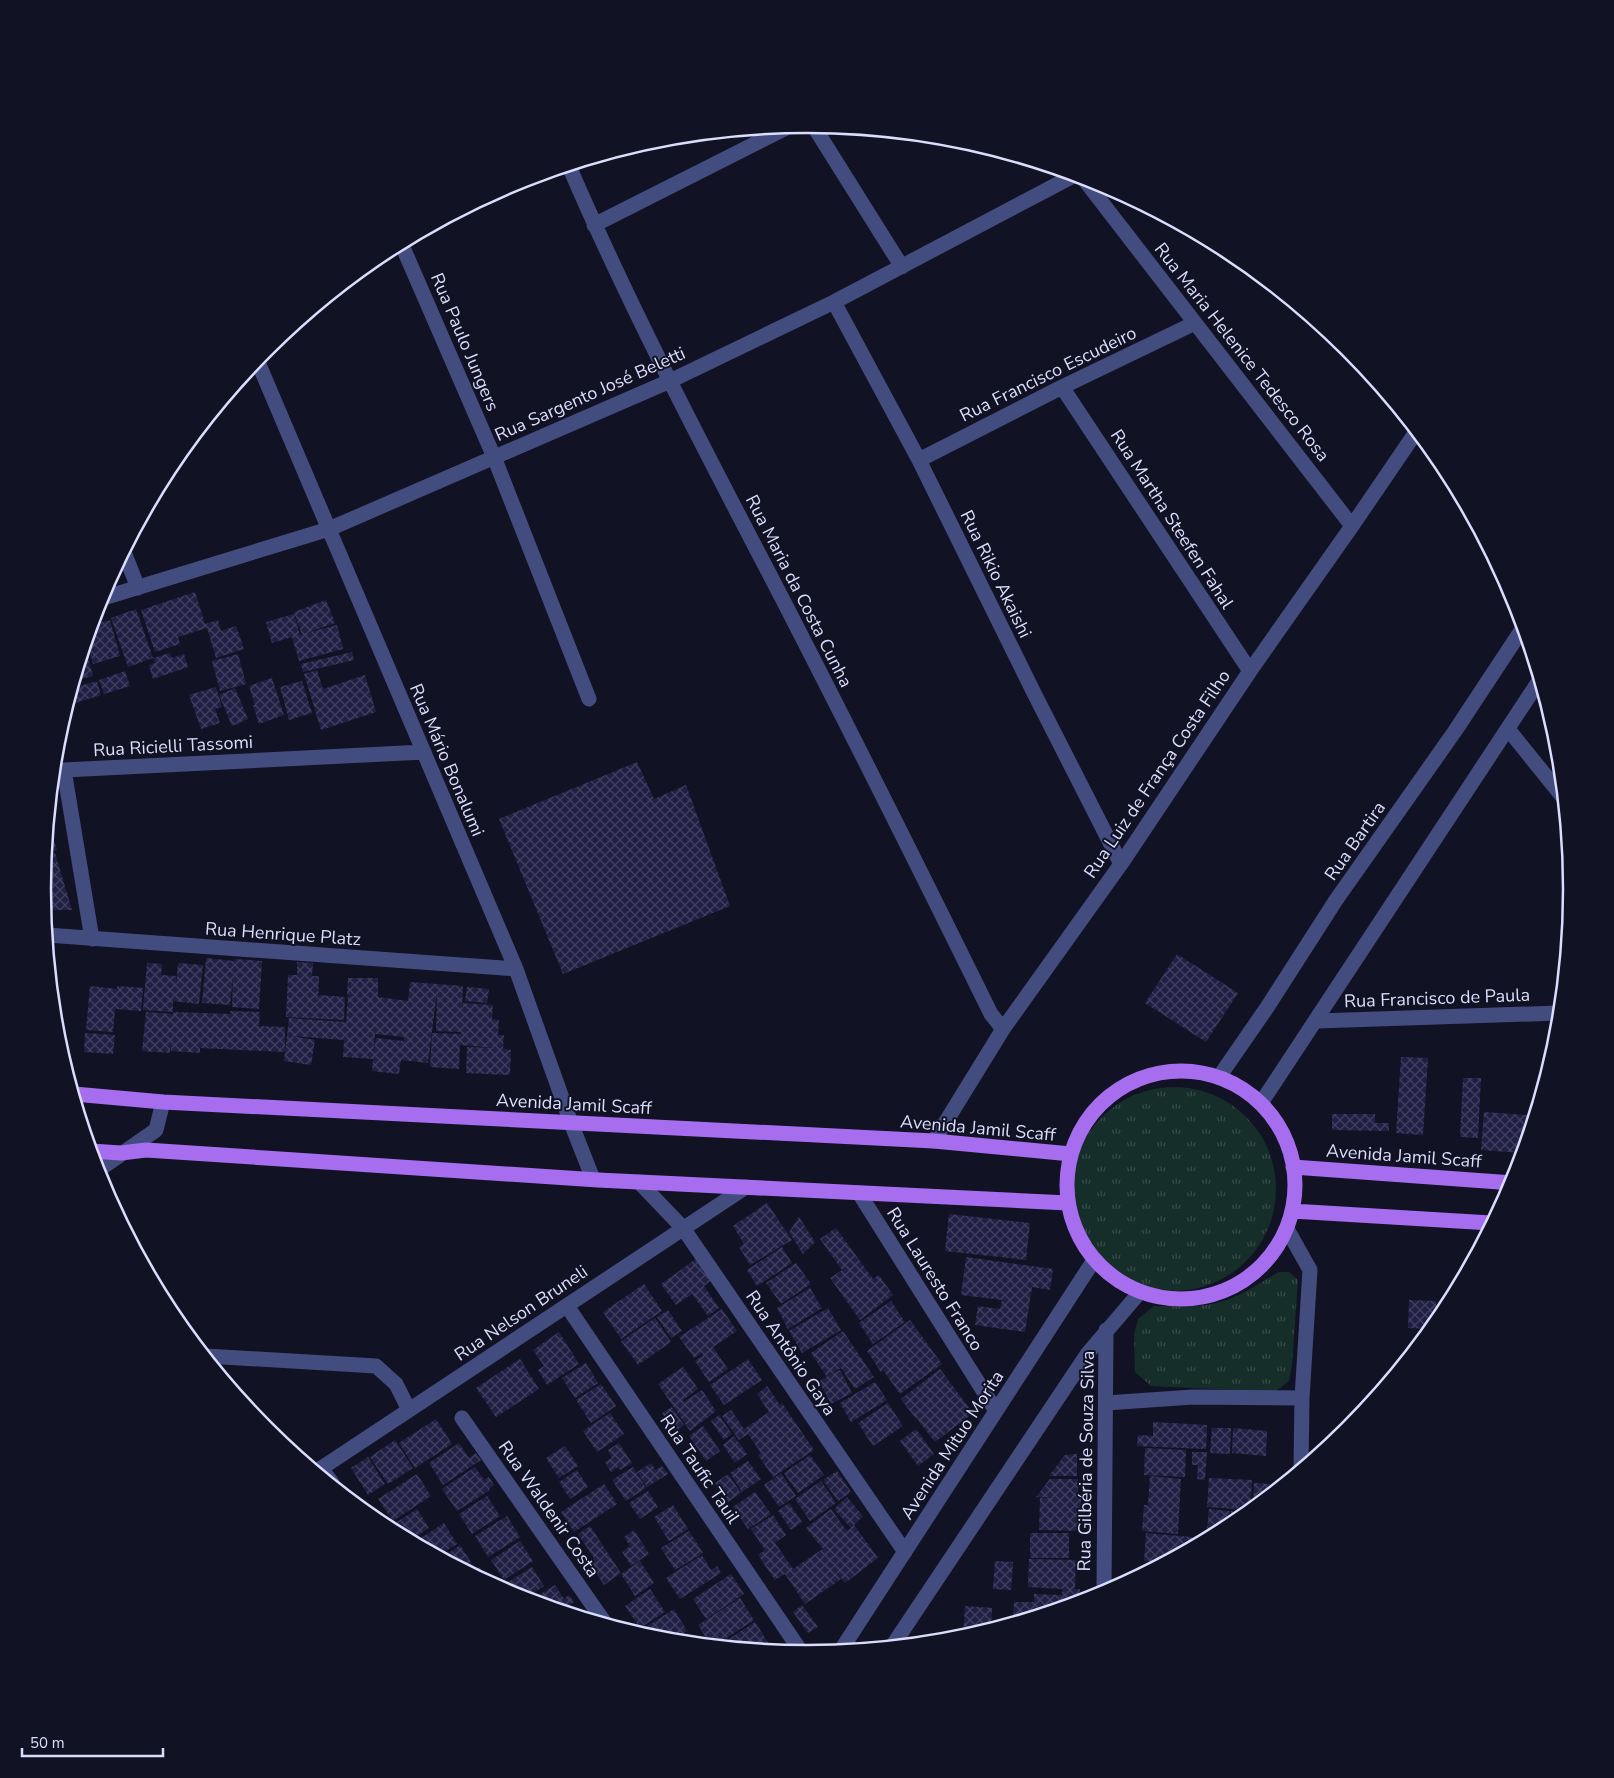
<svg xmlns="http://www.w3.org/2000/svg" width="1614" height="1778" font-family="'Nunito Sans',sans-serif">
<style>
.grass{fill:url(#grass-tufts)}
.building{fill:url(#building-cross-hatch);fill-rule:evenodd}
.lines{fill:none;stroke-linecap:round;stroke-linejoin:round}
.minor{stroke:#434c7f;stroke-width:15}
.major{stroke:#a66eee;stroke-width:15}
.labels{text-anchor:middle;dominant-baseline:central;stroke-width:4;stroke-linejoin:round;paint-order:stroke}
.street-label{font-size:18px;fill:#daddfb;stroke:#121225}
.rim{fill:none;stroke:#daddfb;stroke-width:2.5}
</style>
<defs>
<pattern id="grass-tufts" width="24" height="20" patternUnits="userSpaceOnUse" patternTransform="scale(1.25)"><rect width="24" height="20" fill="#162e29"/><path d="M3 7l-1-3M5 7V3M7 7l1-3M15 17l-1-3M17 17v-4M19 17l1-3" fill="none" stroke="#374c49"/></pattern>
<pattern id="building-cross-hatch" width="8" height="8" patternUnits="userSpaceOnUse" patternTransform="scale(1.25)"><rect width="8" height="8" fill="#212044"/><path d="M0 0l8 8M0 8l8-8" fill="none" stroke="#414060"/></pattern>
</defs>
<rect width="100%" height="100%" fill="#121225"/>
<path class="grass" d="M1072 1189a102 102 0 1 1 204 0a102 102 0 1 1-204 0Z
M 1279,1272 L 1289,1272 L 1298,1280 L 1292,1365 L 1289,1381 L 1275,1392 L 1151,1386 L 1135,1372 L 1134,1335 L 1138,1319 L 1154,1306 C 1174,1306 1196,1308 1216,1303 C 1239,1298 1259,1283 1279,1272 Z"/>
<path class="building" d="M 195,592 L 205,624 L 218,620 L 221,631 L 236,626 L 244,649 L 216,658 L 207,628 L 178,637 L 180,644 L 155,652 L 141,610 Z
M 326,600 L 335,623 L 306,633 L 337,625 L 343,649 L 299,661 L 292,637 L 272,643 L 266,622 L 294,614 L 300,635 L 302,635 L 294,612 Z
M 136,609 L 153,658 L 128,667 L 111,618 Z
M 110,620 L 120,656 L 93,664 L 87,642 L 92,625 Z
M 85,647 L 93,676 L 75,681 Z
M 352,652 L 354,660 L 303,672 L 301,664 Z
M 170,653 L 172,658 L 184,654 L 188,667 L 153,679 L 149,665 L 155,663 L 153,658 Z
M 238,654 L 246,684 L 220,691 L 212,661 Z
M 317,670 L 323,689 L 365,675 L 376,712 L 321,730 L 304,674 Z
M 125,671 L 130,686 L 104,694 L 99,680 Z
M 272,678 L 284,715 L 259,724 L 253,705 L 255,705 L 249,686 Z
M 97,681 L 101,695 L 75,703 L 72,692 L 73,688 Z
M 302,681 L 312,713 L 289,720 L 280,687 Z
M 216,687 L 222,707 L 215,709 L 220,723 L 201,729 L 189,695 Z
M 235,688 L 248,719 L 232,726 L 219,695 Z
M 637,762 L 654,799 L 686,785 L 730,906 L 563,974 L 499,819 Z
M 49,825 L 57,850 L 46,854 Z
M 55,853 L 72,910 L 45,910 L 42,889 L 46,856 Z
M 1177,954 L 1238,993 L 1206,1042 L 1145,1003 Z
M 206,958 L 234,961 L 235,959 L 262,961 L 259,1009 L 232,1007 L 233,975 L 230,1005 L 202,1003 Z
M 297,962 L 313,963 L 312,976 L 319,976 L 318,1002 L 319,995 L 345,997 L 344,1020 L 286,1017 L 288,975 L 297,975 Z
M 147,963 L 162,964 L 161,975 L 176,976 L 176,986 L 178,963 L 203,965 L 199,1004 L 173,1001 L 173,1012 L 143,1010 Z
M 348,978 L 378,978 L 378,997 L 408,1001 L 410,982 L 463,986 L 462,1011 L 463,1003 L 493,1005 L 492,1019 L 499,1020 L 498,1035 L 504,1035 L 503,1049 L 511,1050 L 510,1075 L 466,1073 L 467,1047 L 496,1048 L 460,1045 L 459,1069 L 430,1067 L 432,1033 L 461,1034 L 461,1032 L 436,1031 L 437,992 L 428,1063 L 401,1060 L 399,1074 L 372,1071 L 373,1059 L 343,1057 L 344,1040 L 291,1036 L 315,1040 L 311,1065 L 284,1061 L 289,1018 L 346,1022 L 348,996 L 356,996 L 347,995 ZM 375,1034 L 404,1037 L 404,1041 L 376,1038 L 374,1052 Z
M 90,986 L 117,989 L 117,986 L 143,988 L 141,1011 L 115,1009 L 113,1032 L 86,1030 Z
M 467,987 L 489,989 L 487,1003 L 465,1001 Z
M 230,1011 L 260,1012 L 259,1026 L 285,1027 L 285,1052 L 200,1048 L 200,1053 L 171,1051 L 170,1045 L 170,1053 L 142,1051 L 146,1012 L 173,1014 L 173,1012 L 230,1014 Z
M 85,1033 L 115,1035 L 113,1054 L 84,1052 Z
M 1401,1057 L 1428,1058 L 1423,1135 L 1396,1133 Z
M 1463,1078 L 1481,1078 L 1478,1138 L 1460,1137 Z
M 1484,1112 L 1527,1115 L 1531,1123 L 1522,1153 L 1481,1150 Z
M 1332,1114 L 1375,1114 L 1375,1123 L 1389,1123 L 1389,1131 L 1332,1130 Z
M 767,1203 L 792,1240 L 750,1265 L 739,1247 L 744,1244 L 733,1226 Z
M 949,1214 L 1030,1223 L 1026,1260 L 945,1251 Z
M 799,1217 L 815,1242 L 803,1254 L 789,1232 Z
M 836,1228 L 873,1279 L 879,1275 L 893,1295 L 860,1320 L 830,1278 L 842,1270 L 820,1239 Z
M 782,1247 L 792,1263 L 757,1286 L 747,1270 Z
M 966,1257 L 1053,1269 L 1050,1290 L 1032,1287 L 1025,1332 L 975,1325 L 978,1306 L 1000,1309 L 1002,1300 L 961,1295 Z
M 697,1258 L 712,1280 L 704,1286 L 719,1308 L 708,1316 L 692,1294 L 676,1305 L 661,1284 Z
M 796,1263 L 811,1284 L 781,1304 L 766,1283 Z
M 644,1284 L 662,1311 L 621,1339 L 603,1312 Z
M 810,1288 L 822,1308 L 788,1329 L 777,1308 Z
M 1409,1300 L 1436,1301 L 1435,1323 L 1430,1329 L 1408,1328 Z
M 891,1301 L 905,1322 L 873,1344 L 859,1323 Z
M 828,1308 L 841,1330 L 802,1353 L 789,1331 Z
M 722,1309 L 737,1331 L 713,1347 L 728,1369 L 709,1382 L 695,1361 L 703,1355 L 702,1353 L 694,1358 L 679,1337 Z
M 668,1310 L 682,1331 L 671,1338 L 657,1317 Z
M 655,1318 L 671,1342 L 638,1365 L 621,1341 Z
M 910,1320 L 942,1364 L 900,1394 L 883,1370 L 881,1372 L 867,1351 Z
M 843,1331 L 874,1377 L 855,1389 L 841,1368 L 849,1363 L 829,1375 L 840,1370 L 852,1393 L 831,1404 L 819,1381 L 827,1377 L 811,1353 Z
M 559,1332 L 579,1364 L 547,1385 L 538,1370 L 544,1366 L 533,1350 Z
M 520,1359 L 539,1389 L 496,1417 L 476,1388 Z
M 748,1359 L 762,1380 L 724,1405 L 710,1385 Z
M 586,1363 L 598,1383 L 575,1398 L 562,1378 Z
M 683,1367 L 698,1389 L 683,1400 L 684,1402 L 702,1390 L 716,1411 L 690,1431 L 658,1384 Z
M 940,1369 L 973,1413 L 935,1442 L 917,1419 L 921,1415 L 916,1419 L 901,1399 Z
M 875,1382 L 887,1400 L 851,1422 L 840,1403 Z
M 601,1384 L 616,1406 L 591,1423 L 576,1400 Z
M 767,1386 L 780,1405 L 782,1403 L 814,1450 L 773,1477 L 758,1455 L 761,1453 L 748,1434 L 739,1440 L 722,1416 L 731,1410 L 744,1429 L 769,1412 L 757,1394 Z
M 888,1403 L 903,1426 L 873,1446 L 858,1423 Z
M 672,1407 L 684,1425 L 675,1432 L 662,1413 Z
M 610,1413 L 624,1434 L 597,1452 L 583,1431 Z
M 719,1415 L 732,1434 L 724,1440 L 711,1421 Z
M 436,1419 L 452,1444 L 415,1468 L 399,1443 Z
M 1153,1422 L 1207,1425 L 1206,1449 L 1137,1446 L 1138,1435 L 1153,1436 Z
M 703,1426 L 720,1451 L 706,1461 L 689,1436 Z
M 1212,1428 L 1231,1428 L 1230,1454 L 1210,1453 Z
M 1233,1428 L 1267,1431 L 1266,1456 L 1232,1453 Z
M 916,1429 L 934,1454 L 918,1466 L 900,1441 Z
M 734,1436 L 747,1454 L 735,1463 L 723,1445 Z
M 395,1440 L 413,1468 L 388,1484 L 370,1457 Z
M 459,1443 L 469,1458 L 476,1453 L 481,1460 L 443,1485 L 429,1463 Z
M 619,1443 L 632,1463 L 620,1470 L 618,1467 L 611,1472 L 605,1462 L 612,1458 L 608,1450 Z
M 565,1446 L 578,1466 L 559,1478 L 546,1458 Z
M 1145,1448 L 1186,1450 L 1185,1477 L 1144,1475 Z
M 1192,1452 L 1207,1452 L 1205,1480 L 1197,1479 L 1198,1465 L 1192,1465 Z
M 1077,1454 L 1077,1476 L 1049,1476 L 1065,1455 Z
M 810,1455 L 824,1475 L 798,1493 L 784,1473 Z
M 368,1457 L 385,1484 L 368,1495 L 351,1468 Z
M 748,1461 L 761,1479 L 742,1492 L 730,1473 Z
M 651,1463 L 656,1470 L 662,1466 L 668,1474 L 647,1487 L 637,1472 Z
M 475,1467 L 484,1480 L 489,1477 L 494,1485 L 489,1489 L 490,1490 L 457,1511 L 442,1489 Z
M 633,1467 L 646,1488 L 626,1501 L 612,1480 Z
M 577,1470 L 588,1487 L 570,1499 L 559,1482 Z
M 837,1471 L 851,1492 L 838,1501 L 823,1480 Z
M 781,1473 L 796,1496 L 779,1507 L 764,1485 Z
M 417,1474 L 431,1496 L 393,1521 L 378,1499 Z
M 728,1474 L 741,1493 L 728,1502 L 715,1483 Z
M 1150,1476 L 1181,1479 L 1178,1534 L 1142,1531 L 1144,1505 L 1148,1505 Z
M 1209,1478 L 1252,1480 L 1250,1510 L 1207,1507 Z
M 1050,1479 L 1078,1479 L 1078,1499 L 1081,1499 L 1081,1531 L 1039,1530 L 1040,1498 L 1056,1498 L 1036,1497 Z
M 821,1481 L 836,1503 L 810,1521 L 795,1499 Z
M 1254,1483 L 1272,1484 L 1271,1492 L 1253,1508 Z
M 604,1484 L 617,1504 L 574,1532 L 561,1512 Z
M 648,1491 L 658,1507 L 640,1519 L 629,1503 Z
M 755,1492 L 771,1514 L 748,1529 L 733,1507 Z
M 487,1496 L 500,1516 L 472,1534 L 459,1514 Z
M 847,1497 L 863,1516 L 854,1525 L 878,1558 L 845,1583 L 826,1558 L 841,1579 L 805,1604 L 785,1574 L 775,1580 L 758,1555 L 765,1550 L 751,1529 L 773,1515 L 786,1535 L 775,1543 L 793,1569 L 830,1544 L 823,1549 L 806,1528 L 831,1509 L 847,1531 L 851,1528 L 834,1509 Z
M 789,1503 L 802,1522 L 791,1530 L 778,1511 Z
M 673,1505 L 688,1529 L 669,1541 L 654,1517 Z
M 417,1509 L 429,1528 L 411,1540 L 408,1538 L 397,1522 Z
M 1209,1509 L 1230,1511 L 1228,1527 L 1220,1531 L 1207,1530 Z
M 1231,1511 L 1246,1513 L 1231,1525 Z
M 507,1516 L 520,1537 L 488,1557 L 475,1536 Z
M 444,1523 L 457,1544 L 439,1555 L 415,1542 Z
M 590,1526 L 621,1573 L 604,1585 L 589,1562 L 594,1558 L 578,1534 Z
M 634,1530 L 649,1554 L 631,1566 L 622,1552 L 630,1546 L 624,1537 Z
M 689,1531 L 703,1553 L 675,1570 L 661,1548 Z
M 1030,1533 L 1069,1533 L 1069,1558 L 1030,1558 Z
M 1146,1533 L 1192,1537 L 1191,1546 L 1162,1562 L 1144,1561 Z
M 520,1541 L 533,1561 L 504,1580 L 491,1560 Z
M 460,1545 L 474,1567 L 468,1571 L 443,1557 Z
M 702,1555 L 711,1570 L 717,1566 L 721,1573 L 680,1599 L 666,1578 Z
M 1029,1559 L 1076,1560 L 1075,1589 L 1080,1589 L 1079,1602 L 1013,1621 L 1014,1602 L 1034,1602 L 1034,1594 L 1062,1595 L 1062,1589 L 1028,1587 Z
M 640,1561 L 654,1583 L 635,1596 L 621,1574 Z
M 995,1561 L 1013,1562 L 1011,1590 L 993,1589 Z
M 479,1567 L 489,1582 L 471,1572 Z
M 532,1567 L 544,1586 L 525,1598 L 517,1596 L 508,1582 Z
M 731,1574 L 744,1594 L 706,1619 L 693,1599 Z
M 555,1585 L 564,1599 L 569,1595 L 574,1602 L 563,1610 L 531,1600 Z
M 650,1589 L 665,1612 L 640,1628 L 625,1606 Z
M 740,1598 L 754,1620 L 716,1645 L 710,1644 L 698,1625 Z
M 802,1605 L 818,1627 L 808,1633 L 793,1612 Z
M 965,1606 L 992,1608 L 991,1628 L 963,1636 Z
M 674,1609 L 687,1631 L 673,1640 L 658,1639 L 644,1635 L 641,1630 Z
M 755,1622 L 769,1644 L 761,1649 L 724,1645 L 723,1643 Z
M 688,1633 L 693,1642 L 676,1641 Z"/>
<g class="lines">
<path class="minor" d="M 813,125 L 902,267
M 569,166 C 633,315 709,458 784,602 C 854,738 923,876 991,1014 L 1003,1029
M 1083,178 L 1352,526
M 594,225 L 790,126
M 401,243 L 494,457 L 589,699
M 834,302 L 919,460 L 1034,693 L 1121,864
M 257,360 L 516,969 L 571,1123 L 593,1179
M 1062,387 L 1250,671
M 919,460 L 1062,387 L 1195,323
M 124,552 L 138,588
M 100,599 L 329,529 L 670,381 L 834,302 L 1075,175
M 1508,729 L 1562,796
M 47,935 L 516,969
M 92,939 L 64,770 L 424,752
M 1317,1021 L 1559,1013
M 1219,1077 L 1268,1006 L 1336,900 L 1455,731 L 1523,628
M 1261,1103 L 1539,681
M 934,1141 L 1003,1029 L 1121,864 L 1250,671 L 1352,526 L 1416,432
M 97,1171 L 156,1130 L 163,1102
M 639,1182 L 683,1228 L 905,1552
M 859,1193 L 996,1411
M 1287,1229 L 1310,1270 L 1302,1398 L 1301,1468
M 567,1306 L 802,1653
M 206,1356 L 376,1366 L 396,1384 L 409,1410
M 1106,1403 L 1193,1397 L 1302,1398
M 462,1418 L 605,1623
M 321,1468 L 332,1483
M 317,1471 L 746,1187
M 1104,1593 L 1106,1330
M 893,1645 L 1088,1353 L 1140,1292
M 841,1650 L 1094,1260"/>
<path class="major" d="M1067 1185a114 114 0 1 1 228 0a114 114 0 1 1-228 0Z
M 74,1094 L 163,1102 L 934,1141 L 1071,1154
M 91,1151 L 121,1153 L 146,1150 L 598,1180 L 1068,1203
M 1293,1167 L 1513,1183
M 1292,1211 L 1491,1223"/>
</g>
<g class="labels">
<g class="street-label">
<text transform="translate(465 342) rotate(67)">Rua Paulo Jungers</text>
<text transform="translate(1242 352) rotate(52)">Rua Maria Helenice Tedesco Rosa</text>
<text transform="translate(1048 374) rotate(-26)">Rua Francisco Escudeiro</text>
<text transform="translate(590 394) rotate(-24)">Rua Sargento José Beletti</text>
<text transform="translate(1172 519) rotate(57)">Rua Martha Steefen Fahal</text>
<text transform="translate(996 574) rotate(64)">Rua Rikio Akaishi</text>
<text transform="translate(799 591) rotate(63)">Rua Maria da Costa Cunha</text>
<text transform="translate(173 746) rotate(-3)">Rua Ricielli Tassomi</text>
<text transform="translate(447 760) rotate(67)">Rua Mário Bonalumi</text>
<text transform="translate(1157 774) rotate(-56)">Rua Luiz de França Costa Filho</text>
<text transform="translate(1355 841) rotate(-55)">Rua Bartira</text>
<text transform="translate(283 934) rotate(4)">Rua Henrique Platz</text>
<text transform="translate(1437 998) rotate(-2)">Rua Francisco de Paula</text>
<text transform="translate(574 1104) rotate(3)">Avenida Jamil Scaff</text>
<text transform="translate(978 1128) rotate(5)">Avenida Jamil Scaff</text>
<text transform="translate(1404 1156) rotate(4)">Avenida Jamil Scaff</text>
<text transform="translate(935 1279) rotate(58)">Rua Lauresto Franco</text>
<text transform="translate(521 1313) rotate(-34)">Rua Nelson Bruneli</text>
<text transform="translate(791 1353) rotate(56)">Rua Antônio Gaya</text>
<text transform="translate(952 1445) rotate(-57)">Avenida Mituo Morita</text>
<text transform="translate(1086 1461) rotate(-89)">Rua Gilbéria de Souza Silva</text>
<text transform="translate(700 1469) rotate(56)">Rua Taufic Tauil</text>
<text transform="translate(549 1509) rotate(55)">Rua Waldenir Costa</text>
</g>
</g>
<path d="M0 0H1614V1778H0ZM51 889a756 756 0 1 1 1512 0a756 756 0 1 1-1512 0Z" fill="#121225" fill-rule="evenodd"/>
<path class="rim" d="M51 889a756 756 0 1 1 1512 0a756 756 0 1 1-1512 0Z"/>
<path d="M22 1748v8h141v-8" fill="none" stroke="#daddfb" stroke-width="2.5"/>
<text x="30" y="1748" font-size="15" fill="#daddfb" stroke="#121225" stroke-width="4" paint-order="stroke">50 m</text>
</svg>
